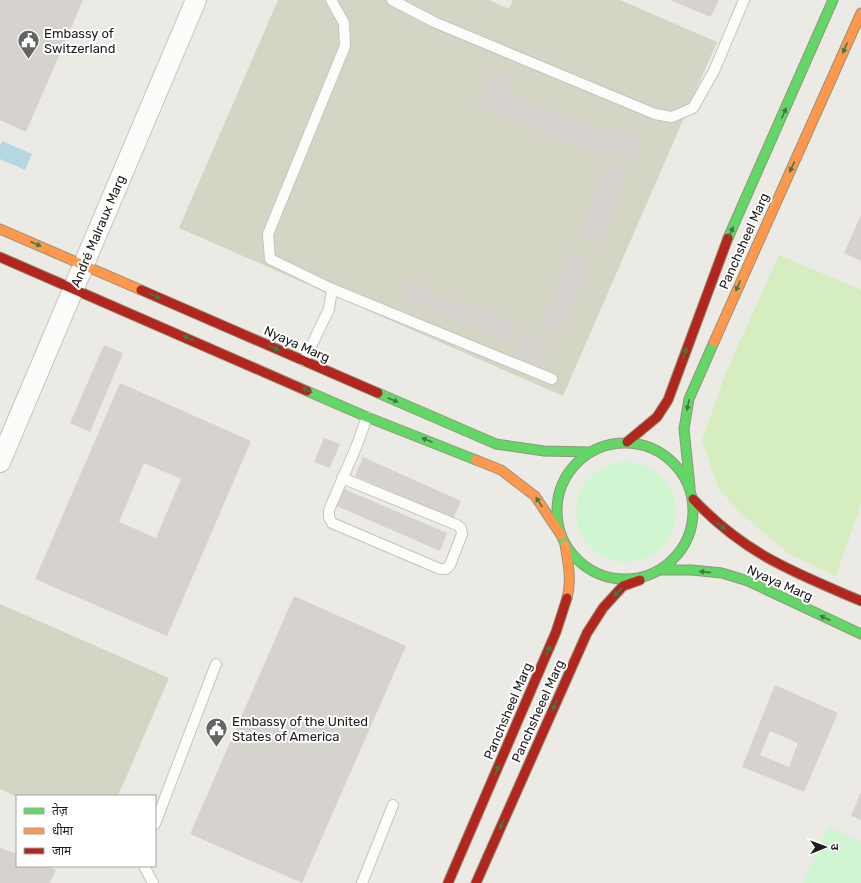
<svg xmlns="http://www.w3.org/2000/svg" width="861" height="883" font-family="Rubik,'Noto Sans Devanagari',sans-serif">
<style>
.construction{fill:#d5d5c5}
.grass{fill:#d6edbf}
.park{fill:#cff6d1}
.water{fill:#b4d7e2}
.building{fill:#d6d3cf;fill-rule:evenodd}
.lines{fill:none;stroke-linecap:round;stroke-linejoin:round}
.lane-casing{stroke:#c4c3c0;stroke-width:12}
.street-casing{stroke:#c4c3c0;stroke-width:22}
.fast-casing{stroke:#93957c;stroke-width:11}
.slow-casing{stroke:#93957c;stroke-width:11}
.jam-casing{stroke:#93957c;stroke-width:11}
.lane{stroke:#fcfcfb;stroke-width:10}
.street{stroke:#fcfcfb;stroke-width:20}
.fast{stroke:#63d668;stroke-width:9}
.slow{stroke:#ff974d;stroke-width:9}
.jam{stroke:#b3261e;stroke-width:9}
.oneway{fill:#407942}
.labels{text-anchor:middle;dominant-baseline:central;stroke-width:4;stroke-linejoin:round;paint-order:stroke}
.poi-label{font-size:13px;fill:#1c1c1c;stroke:#fff;text-anchor:start}
.street-label{font-size:13px;fill:#1c1c1c;stroke:#fff}
</style>
<rect width="100%" height="100%" fill="#eceae4"/>
<path class="construction" d="M 278,0 L 489,0 L 509,9 L 513,0 L 620,0 L 717,42 L 563,396 L 179,228 Z
M 0,604 L 169,678 L 118,796 L 17,797 L 0,789 Z"/>
<path class="grass" d="M 779,255 L 861,290 L 861,504 L 836,576 L 789,554 L 743,515 L 718,488 L 702,440 L 727,370 Z"/>
<path class="park" d="M576 512a50 50 0 1 1 100 0a50 50 0 1 1-100 0Z
M 829,827 L 861,842 L 861,883 L 803,883 Z"/>
<path class="water" d="M 2,141 L 32,154 L 25,170 L 0,159 L 0,146 Z"/>
<path class="building" d="M 0,0 L 83,0 L 26,132 L 0,120 Z
M 670,0 L 719,0 L 711,17 Z
M 491,70 L 512,79 L 506,92 L 515,96 L 604,132 L 606,126 L 641,139 L 633,159 L 607,149 L 604,157 L 524,126 L 477,104 Z
M 606,164 L 627,172 L 600,244 L 578,236 Z
M 861,215 L 861,261 L 844,253 Z
M 572,253 L 591,262 L 559,334 L 539,325 Z
M 409,279 L 434,289 L 431,295 L 452,303 L 454,298 L 516,323 L 508,342 L 401,298 Z
M 521,331 L 550,344 L 540,367 L 511,353 Z
M 104,345 L 123,353 L 90,432 L 70,423 Z
M 120,383 L 251,441 L 167,636 L 35,579 ZM 144,463 L 181,479 L 156,538 L 119,522 Z
M 324,438 L 340,444 L 330,468 L 314,462 Z
M 363,457 L 461,501 L 453,519 L 355,476 Z
M 344,489 L 447,533 L 440,551 L 337,506 Z
M 294,596 L 406,646 L 302,883 L 190,834 Z
M 775,685 L 838,713 L 804,792 L 742,767 ZM 770,731 L 798,743 L 789,767 L 760,755 Z
M 861,792 L 861,820 L 851,816 Z
M 0,848 L 17,854 L 17,866 L 46,866 L 56,870 L 50,883 L 0,883 Z"/>
<g class="lines">
<defs>
<path id="lane" d="M 392,0 L 434,22 L 655,114 L 672,117 L 693,108 L 714,71 L 744,0
M 332,289 L 552,379
M 304,361 L 329,309 L 332,289 L 270,259 L 268,234 L 345,46 L 344,23 L 331,0
M 342,478 L 457,525 L 461,528 L 462,534 L 450,565 L 446,569 L 440,569 L 332,523 L 329,517 L 329,510 L 357,445 L 367,417
M 155,824 L 216,664
M 144,866 L 153,883
M 362,883 L 393,805"/>
<path id="street" d="M 0,462 L 196,0"/>
<path id="fast" d="M 728,238 L 833,0
M 307,391 L 367,417 L 476,460
M 378,393 L 496,444 L 544,451 L 590,452
M557 511a68 68 0 1 1 136 0a68 68 0 1 1-136 0Z
M 690,487 L 684,429 L 689,399 L 714,342
M 661,570 L 691,570 L 722,573 L 748,581 L 861,634"/>
<path id="slow" d="M 0,229 L 141,290
M 714,342 L 861,13
M 476,460 L 501,470 L 535,496 L 561,535
M 565,545 C 568,562 572,581 567,598"/>
<path id="jam" d="M 0,257 L 307,391
M 141,290 L 378,393
M 627,442 L 657,417 L 668,400 L 728,238
M 693,499 C 745,554 793,572 861,601
M 448,883 L 556,632 L 567,598
M 476,883 L 587,633 L 603,608 L 623,586 L 640,580"/>
</defs>
<use href="#lane" class="lane-casing"/>
<use href="#street" class="street-casing"/>
<use href="#fast" class="fast-casing"/>
<use href="#slow" class="slow-casing"/>
<use href="#jam" class="jam-casing"/>
<use href="#lane" class="lane"/>
<use href="#street" class="street"/>
<use href="#fast" class="fast"/>
<use href="#slow" class="slow"/>
<use href="#jam" class="jam"/>
</g>
<defs><path id="oneway-solid" d="M-6-.8H1V-3.2L6.5 0L1 3.2V.8H-6Z"/></defs>
<g class="oneway">
<use href="#oneway-solid" transform="translate(845 48) rotate(114)"/>
<use href="#oneway-solid" transform="translate(784 113) rotate(-66)"/>
<use href="#oneway-solid" transform="translate(792 167) rotate(114)"/>
<use href="#oneway-solid" transform="translate(731 232) rotate(-66)"/>
<use href="#oneway-solid" transform="translate(36 244) rotate(24)"/>
<use href="#oneway-solid" transform="translate(738 286) rotate(114)"/>
<use href="#oneway-solid" transform="translate(155 296) rotate(23)"/>
<use href="#oneway-solid" transform="translate(188 338) rotate(-156)"/>
<use href="#oneway-solid" transform="translate(274 348) rotate(24)"/>
<use href="#oneway-solid" transform="translate(685 353) rotate(-70)"/>
<use href="#oneway-solid" transform="translate(307 390) rotate(-156)"/>
<use href="#oneway-solid" transform="translate(393 400) rotate(23)"/>
<use href="#oneway-solid" transform="translate(688 405) rotate(101)"/>
<use href="#oneway-solid" transform="translate(427 440) rotate(-158)"/>
<use href="#oneway-solid" transform="translate(539 502) rotate(-123)"/>
<use href="#oneway-solid" transform="translate(721 526) rotate(38)"/>
<use href="#oneway-solid" transform="translate(705 572) rotate(-174)"/>
<use href="#oneway-solid" transform="translate(618 592) rotate(133)"/>
<use href="#oneway-solid" transform="translate(825 618) rotate(-156)"/>
<use href="#oneway-solid" transform="translate(548 651) rotate(-67)"/>
<use href="#oneway-solid" transform="translate(555 705) rotate(114)"/>
<use href="#oneway-solid" transform="translate(497 770) rotate(-67)"/>
<use href="#oneway-solid" transform="translate(502 824) rotate(114)"/>
</g>
<defs>
<symbol id="civic-pin" viewBox="-11 -11 22 30"><path d="M0 17L-7.5 6A9.5 9.5 0 1 1 7.5 6Z" fill="#656462" stroke="#fff"/><path d="M-.6-6.5H3V-4.5H.6V-3L4-1V1h2V6H-6V1h2V-1L-.6-3ZM-1.2 2.5V6h2.4V2.5Z" fill="#fff"/></symbol>
</defs>
<g fill-rule="evenodd">
<use href="#civic-pin" x="16" y="28" width="25" height="34"/>
<use href="#civic-pin" x="204" y="716" width="25" height="34"/>
</g>
<g class="labels">
<g class="poi-label">
<text x="44" y="33">Embassy of<tspan x="44" dy="15">Switzerland</tspan></text>
<text x="232" y="721">Embassy of the United<tspan x="232" dy="15">States of America</tspan></text>
</g>
<g class="street-label">
<text transform="translate(98 231) rotate(-67)">André Malraux Marg</text>
<text transform="translate(744 241) rotate(-66)">Panchsheel Marg</text>
<text transform="translate(297 344) rotate(24)">Nyaya Marg</text>
<text transform="translate(780 583) rotate(24)">Nyaya Marg</text>
<text transform="translate(508 711) rotate(-67)">Panchsheel Marg</text>
<text transform="translate(538 711) rotate(-66)">Panchsheeel Marg</text>
</g>
</g>
<rect x="16" y="795" width="140" height="72" fill="#ffffff" stroke="#a4a4a4"/>
<rect x="24" y="808" width="20" height="6" fill="#63d668" stroke="#a4a4a4"/>
<text x="52" y="815" font-size="12" fill="#1c1c1c">तेज़</text>
<rect x="24" y="828" width="20" height="6" fill="#ff974d" stroke="#a4a4a4"/>
<text x="52" y="835" font-size="12" fill="#1c1c1c">धीमा</text>
<rect x="24" y="848" width="20" height="6" fill="#b3261e" stroke="#a4a4a4"/>
<text x="52" y="855" font-size="12" fill="#1c1c1c">जाम</text>
<g transform="translate(825 847) rotate(89)" stroke="#ffffff" stroke-width="3" paint-order="stroke">
<path d="M0-3L7 15L0 10L-7 15Z" fill="#1c1c1c"/>
<text y="-6" font-size="11" font-weight="bold" text-anchor="middle" fill="#1c1c1c">उ</text>
</g>
</svg>
